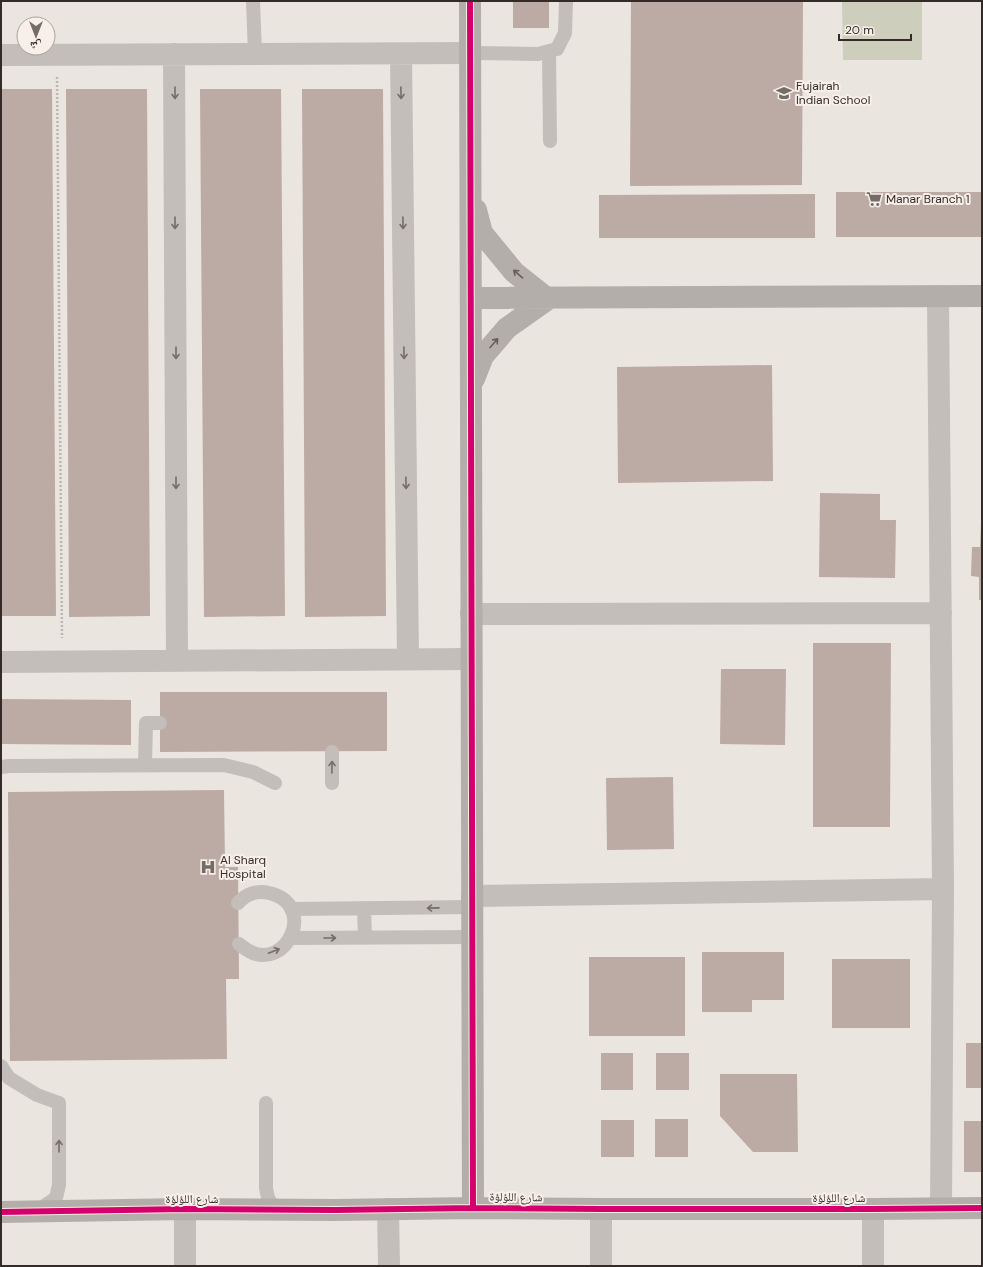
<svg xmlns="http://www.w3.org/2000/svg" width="983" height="1267" font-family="'DM Sans','Noto Naskh Arabic',sans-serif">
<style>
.green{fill:#cdcebc}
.building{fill:#bcaaa4}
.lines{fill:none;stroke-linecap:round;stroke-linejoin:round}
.path{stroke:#bcb6b2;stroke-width:2.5;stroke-dasharray:2 2;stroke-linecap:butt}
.lane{stroke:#c3beba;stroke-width:14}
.street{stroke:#c3beba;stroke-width:22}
.secondary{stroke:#b4aeaa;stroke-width:22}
.cycleway-casing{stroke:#f7efe8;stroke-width:8}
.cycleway{stroke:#d6006c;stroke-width:6}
.oneway{stroke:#746d6a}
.oneway2{stroke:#675f5d}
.labels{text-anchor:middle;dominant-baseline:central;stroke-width:4;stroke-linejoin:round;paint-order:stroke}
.poi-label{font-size:12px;fill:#342b29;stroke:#f7efe8;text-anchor:start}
.street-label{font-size:12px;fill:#342b29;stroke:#f7efe8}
</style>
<rect width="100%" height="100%" fill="#ebe5e0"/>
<path class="green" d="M 842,1 L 922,1 L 922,60 L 843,60 Z"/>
<path class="building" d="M 513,1 L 549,1 L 549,28 L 513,28 Z
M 631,1 L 803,1 L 802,185 L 630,186 Z
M 1,89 L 52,89 L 56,616 L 1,616 Z
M 66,89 L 147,89 L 150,616 L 69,617 Z
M 200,89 L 281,89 L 285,616 L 204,617 Z
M 302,89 L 383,89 L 386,616 L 305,617 Z
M 836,192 L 982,192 L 982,237 L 836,237 Z
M 815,194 L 815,238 L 599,238 L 599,195 Z
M 772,365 L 773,481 L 618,483 L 617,367 Z
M 820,493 L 880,494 L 880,520 L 896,520 L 895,578 L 819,577 Z
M 981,523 L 982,523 L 982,600 L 979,600 L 979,577 L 971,576 L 972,547 L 980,547 Z
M 813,643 L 891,643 L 890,827 L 813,827 Z
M 721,669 L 786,669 L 785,745 L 720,744 Z
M 160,692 L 387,692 L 387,751 L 160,752 Z
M 1,699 L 131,700 L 131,745 L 1,744 Z
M 673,777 L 674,849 L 607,850 L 606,778 Z
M 224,790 L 225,867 L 238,867 L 239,979 L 226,979 L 227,1059 L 10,1061 L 8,792 Z
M 702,952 L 784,952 L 784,1000 L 752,1000 L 752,1012 L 702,1012 Z
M 589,957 L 685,957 L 685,1036 L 589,1036 Z
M 832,959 L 910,959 L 910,1028 L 832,1028 Z
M 966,1043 L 982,1043 L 982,1088 L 966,1088 Z
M 601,1053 L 633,1053 L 633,1090 L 601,1090 Z
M 656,1053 L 689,1053 L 689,1090 L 656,1090 Z
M 720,1074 L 797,1074 L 798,1152 L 753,1152 L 720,1116 Z
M 655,1119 L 688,1119 L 688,1157 L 655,1157 Z
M 601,1120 L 634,1120 L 634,1157 L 601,1157 Z
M 964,1121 L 982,1121 L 982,1172 L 964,1172 Z"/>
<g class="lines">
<path class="path" d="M 57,77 L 62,638"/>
<path class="lane" d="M 253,1 L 255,54
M 549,51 L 550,141
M 470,53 L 538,54 L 557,49 L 565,33 L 566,1
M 145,765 L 146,723 L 160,723
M 1,767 L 9,766 L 224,765 L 253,772 L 275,783
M 332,783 L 332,752
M 238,903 C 246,894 257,890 269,893 C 318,904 287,972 249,951 C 245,949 242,946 239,944
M 291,909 L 472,907
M 364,909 L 365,938
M 291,938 L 473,937
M 1,1066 L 9,1078 L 37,1095 L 59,1103 L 59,1185 L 56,1198 L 37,1211
M 266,1103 L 266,1188 L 268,1198 L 275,1210"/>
<path class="street" d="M 174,54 L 177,661
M 401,54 L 408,659
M 1,55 L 470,53
M 938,296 L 943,889 L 941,1208
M 471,614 L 941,613
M 1,662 L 471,659
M 472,896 L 943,889
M 185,1209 L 185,1266
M 388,1209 L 389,1266
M 601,1209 L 601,1266
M 873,1209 L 873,1266"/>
<path class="secondary" d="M 470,1 L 473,1208
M 471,298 L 982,296
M 474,379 L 483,356 L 507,328 L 548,299 L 514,272 L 482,233 L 476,210
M 1,1212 L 185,1209 L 335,1210 L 473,1208 L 601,1209 L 873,1209 L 982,1208"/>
<defs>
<path id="cycleway" d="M 470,1 L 473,1208
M 1,1212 L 185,1209 L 335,1210 L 473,1208 L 601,1209 L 873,1209 L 982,1208"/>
</defs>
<use href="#cycleway" class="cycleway-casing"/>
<use href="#cycleway" class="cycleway"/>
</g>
<defs><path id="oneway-shaft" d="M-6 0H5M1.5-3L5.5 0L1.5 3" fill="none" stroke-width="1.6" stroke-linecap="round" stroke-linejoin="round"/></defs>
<g class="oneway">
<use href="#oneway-shaft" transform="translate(175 93) rotate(90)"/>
<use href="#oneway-shaft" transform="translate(401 93) rotate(89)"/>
<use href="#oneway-shaft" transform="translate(175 223) rotate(90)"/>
<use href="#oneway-shaft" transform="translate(403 223) rotate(89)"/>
<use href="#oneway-shaft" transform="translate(176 353) rotate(90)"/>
<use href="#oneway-shaft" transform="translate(404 353) rotate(89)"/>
<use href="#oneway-shaft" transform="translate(176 483) rotate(90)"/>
<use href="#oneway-shaft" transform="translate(406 483) rotate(89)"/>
<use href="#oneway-shaft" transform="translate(332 767) rotate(-89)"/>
<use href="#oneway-shaft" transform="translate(433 908) rotate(179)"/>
<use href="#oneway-shaft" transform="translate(330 938)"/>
<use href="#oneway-shaft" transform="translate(274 951) rotate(-21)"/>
<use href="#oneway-shaft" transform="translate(59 1146) rotate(-90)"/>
</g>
<g class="oneway2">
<use href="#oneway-shaft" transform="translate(518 274) rotate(-139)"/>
<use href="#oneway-shaft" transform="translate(494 343) rotate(-49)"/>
</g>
<defs>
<symbol id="school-bare" viewBox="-9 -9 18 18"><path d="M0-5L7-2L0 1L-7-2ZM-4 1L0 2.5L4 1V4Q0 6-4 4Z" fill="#746c69" stroke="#f7efe8" stroke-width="2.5" paint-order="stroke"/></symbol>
<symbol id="supermarket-bare" viewBox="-9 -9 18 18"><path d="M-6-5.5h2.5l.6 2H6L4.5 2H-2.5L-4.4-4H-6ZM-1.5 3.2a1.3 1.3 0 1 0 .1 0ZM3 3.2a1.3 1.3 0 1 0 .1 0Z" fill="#746c69" stroke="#f7efe8" stroke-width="2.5" paint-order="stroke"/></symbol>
<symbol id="hospital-bare" viewBox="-9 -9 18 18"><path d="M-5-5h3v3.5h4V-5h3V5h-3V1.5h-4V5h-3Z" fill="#746c69" stroke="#f7efe8" stroke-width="2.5" paint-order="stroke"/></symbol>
</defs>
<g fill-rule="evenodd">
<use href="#school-bare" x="773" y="82" width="22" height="22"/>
<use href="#supermarket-bare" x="863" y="188" width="22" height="22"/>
<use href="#hospital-bare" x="197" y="856" width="22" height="22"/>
</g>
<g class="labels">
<g class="poi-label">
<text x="796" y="86">Fujairah<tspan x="796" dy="14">Indian School</tspan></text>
<text x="886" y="199">Manar Branch 1</text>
<text x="220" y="860">Al Sharq<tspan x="220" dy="14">Hospital</tspan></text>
</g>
<g class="street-label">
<text transform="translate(516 1197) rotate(1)">شارع اللؤلؤة</text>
<text x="839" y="1198">شارع اللؤلؤة</text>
<text x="192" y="1199">شارع اللؤلؤة</text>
</g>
</g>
<rect width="983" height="1267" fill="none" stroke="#342b29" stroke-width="4"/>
<g transform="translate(36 36) rotate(180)"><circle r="19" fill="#f7efe8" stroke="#a9a19c"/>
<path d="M0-3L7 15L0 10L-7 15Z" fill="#746c69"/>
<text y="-6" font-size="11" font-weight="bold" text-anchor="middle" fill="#342b29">ش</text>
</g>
<path d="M839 34v6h72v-6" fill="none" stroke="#342b29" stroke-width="2"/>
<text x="845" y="34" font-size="12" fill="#342b29" stroke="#f7efe8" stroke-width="3" paint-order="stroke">20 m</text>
</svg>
